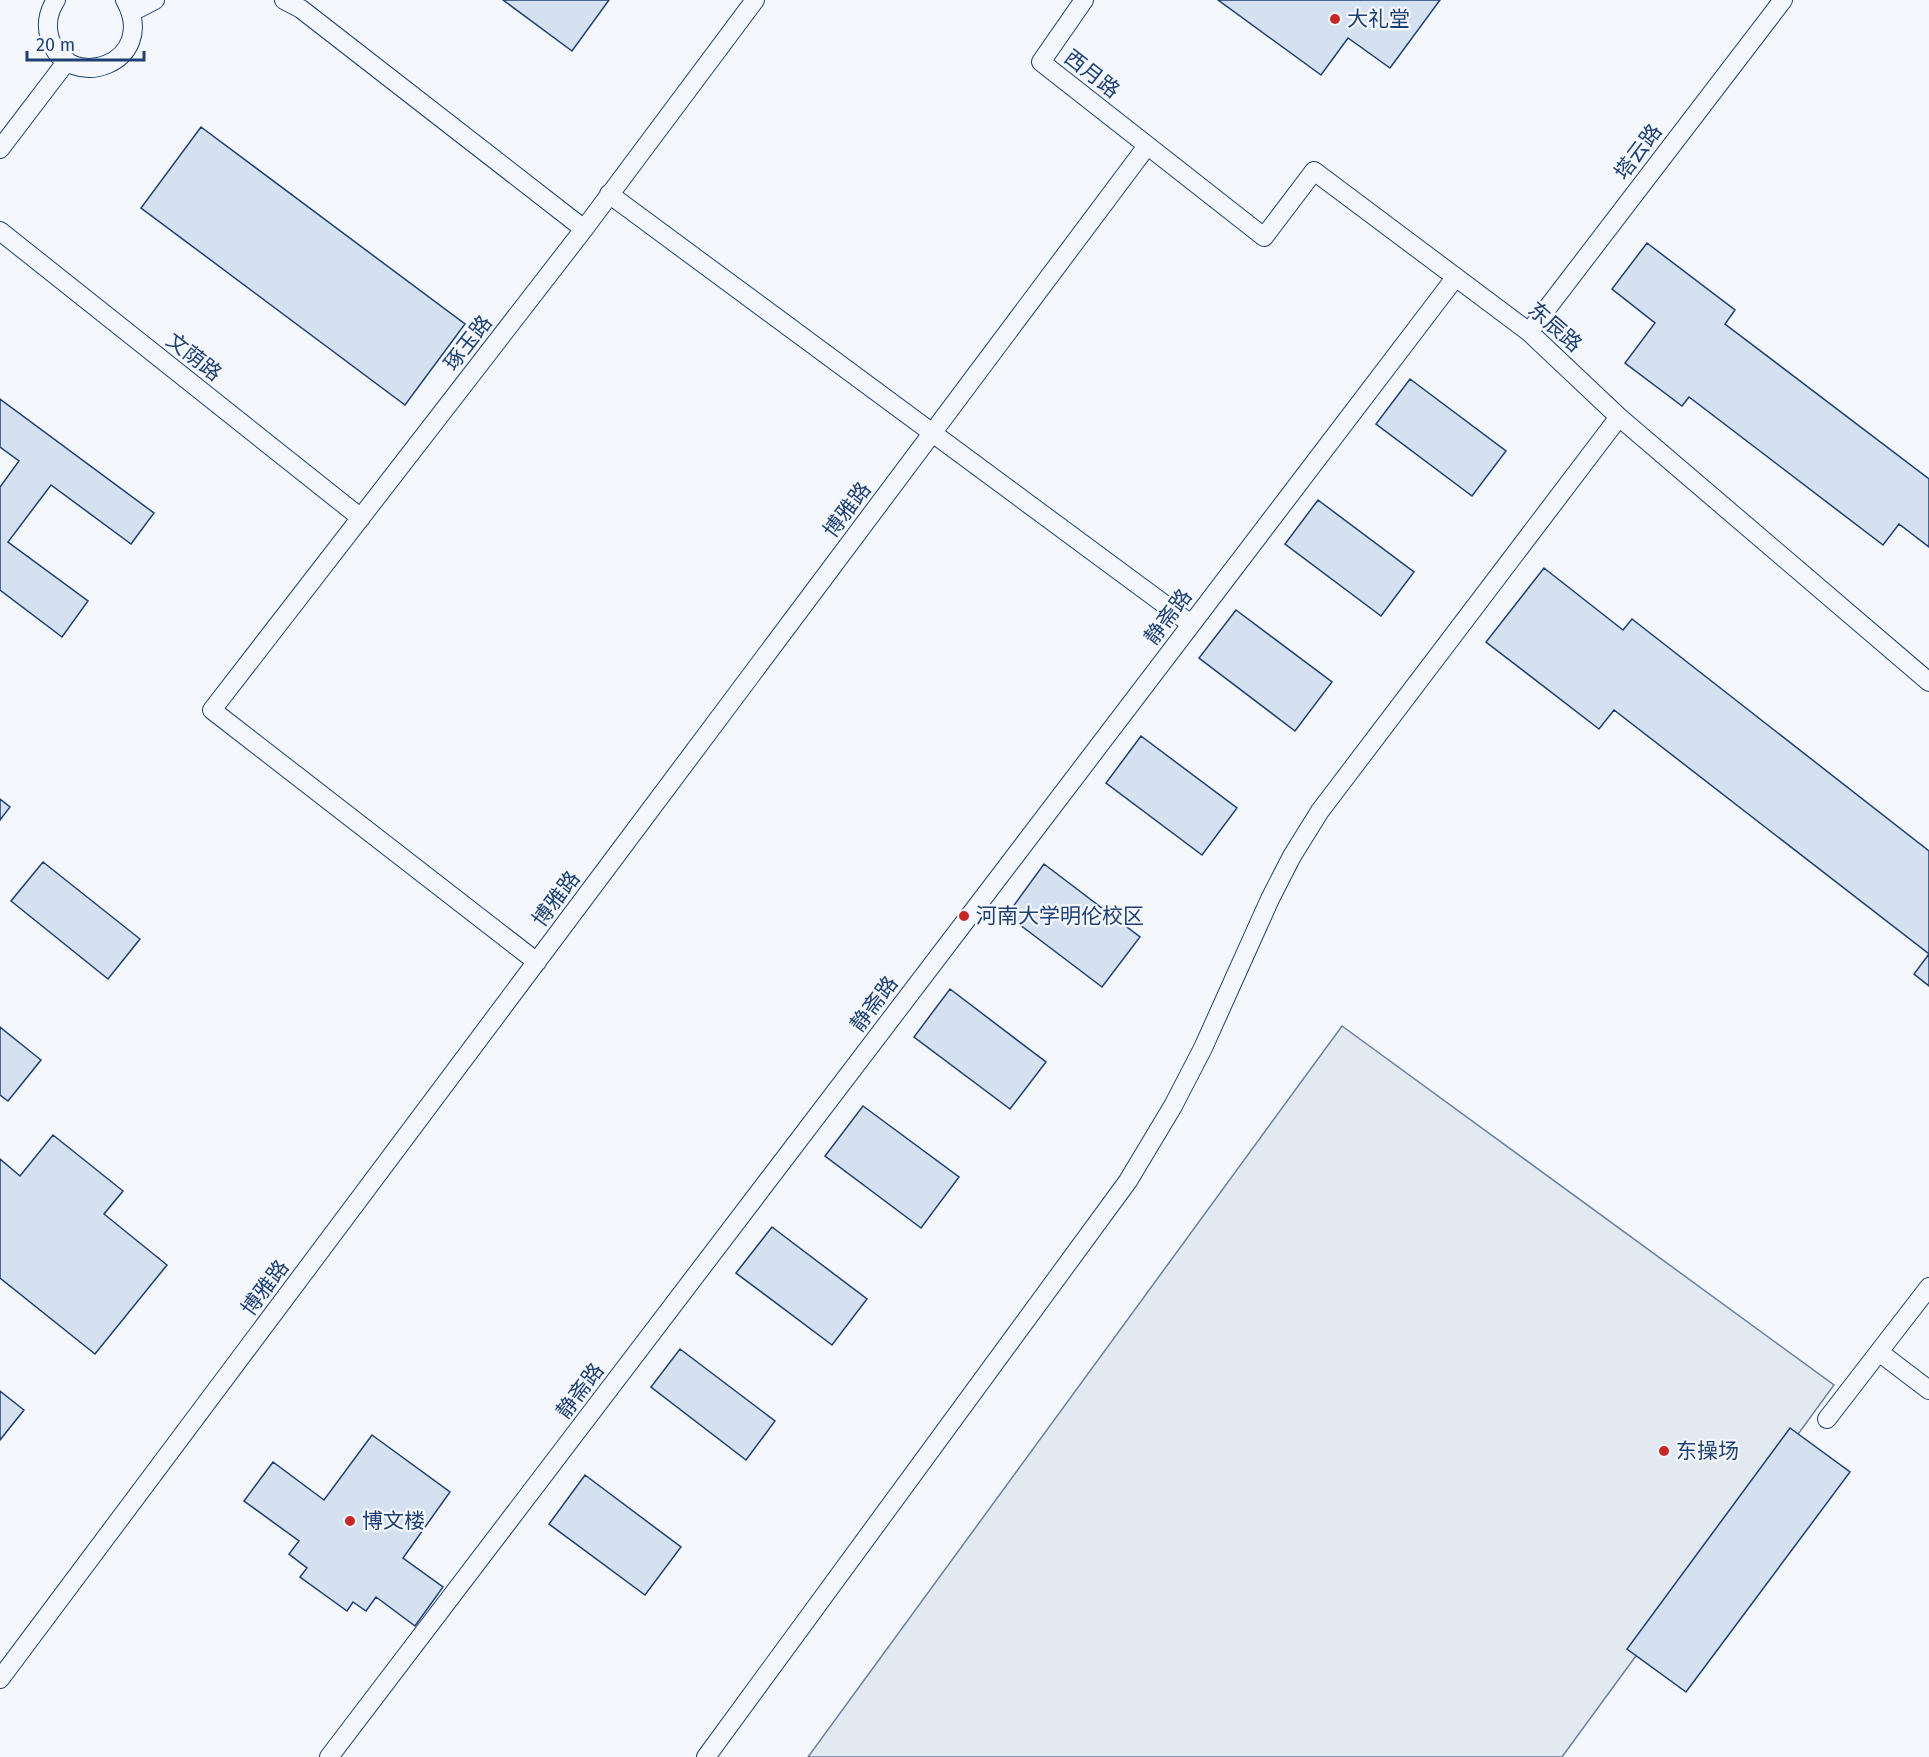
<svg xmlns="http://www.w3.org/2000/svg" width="1929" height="1757" font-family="'Fira Sans','Noto Sans SC',sans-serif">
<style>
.green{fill:#e3e9f0;stroke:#687fa3;stroke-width:1.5}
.building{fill:#d5e0f0;stroke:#1d3f73;stroke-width:1.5}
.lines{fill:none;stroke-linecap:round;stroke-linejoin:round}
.lane-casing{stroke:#1d3f73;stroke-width:20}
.lane{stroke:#f4f7fb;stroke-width:18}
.poi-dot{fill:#c62828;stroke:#f4f7fb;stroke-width:2}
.labels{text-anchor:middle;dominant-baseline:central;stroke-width:4.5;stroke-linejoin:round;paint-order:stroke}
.poi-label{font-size:21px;fill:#1d3f73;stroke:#f4f7fb;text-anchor:start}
.street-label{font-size:21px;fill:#1d3f73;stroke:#f4f7fb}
</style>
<rect width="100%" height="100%" fill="#f4f7fb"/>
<path class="green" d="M 1342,1026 L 1834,1385 L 1562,1757 L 808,1757 Z"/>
<path class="building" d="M 503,0 L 609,0 L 572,51 Z
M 1218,0 L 1440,0 L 1390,68 L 1348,38 L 1321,75 Z
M 201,127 L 465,324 L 405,405 L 141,208 Z
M 1647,243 L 1735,310 L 1725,324 L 1929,479 L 1929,547 L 1899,524 L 1883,545 L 1689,397 L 1682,406 L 1625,363 L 1655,323 L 1612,289 Z
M 1410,379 L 1506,451 L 1472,496 L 1376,424 Z
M 0,399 L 154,513 L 131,544 L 51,485 L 8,542 L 88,601 L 62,637 L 0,590 L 0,487 L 19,461 L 0,447 Z
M 1318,500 L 1414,572 L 1381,616 L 1285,544 Z
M 1544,568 L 1623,630 L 1632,619 L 1929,851 L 1929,986 L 1914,974 L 1929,954 L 1614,710 L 1599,729 L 1486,642 Z
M 1236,610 L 1332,682 L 1295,731 L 1199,658 Z
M 1141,736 L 1237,808 L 1202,855 L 1106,783 Z
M 0,799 L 10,807 L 0,820 Z
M 43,862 L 140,939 L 108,979 L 11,901 Z
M 1044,864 L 1140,937 L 1102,987 L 1007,915 Z
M 950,989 L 1046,1062 L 1010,1109 L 914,1037 Z
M 0,1027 L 41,1060 L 8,1101 L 0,1095 Z
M 863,1106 L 959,1177 L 921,1228 L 825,1156 Z
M 53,1135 L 123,1191 L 104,1214 L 167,1265 L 95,1354 L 0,1278 L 0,1159 L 20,1176 Z
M 772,1227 L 867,1299 L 832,1345 L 736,1273 Z
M 680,1349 L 775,1421 L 746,1460 L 651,1387 Z
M 0,1391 L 24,1410 L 0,1440 Z
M 1790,1428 L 1850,1472 L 1686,1692 L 1627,1649 Z
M 372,1435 L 450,1492 L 403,1558 L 443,1587 L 415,1626 L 376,1597 L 366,1611 L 353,1602 L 347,1611 L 300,1577 L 307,1568 L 289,1554 L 299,1541 L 244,1501 L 273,1462 L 324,1500 Z
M 585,1475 L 681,1547 L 645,1595 L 549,1524 Z"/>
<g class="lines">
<defs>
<path id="lane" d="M 56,0 C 48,12 46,26 50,39 C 68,95 160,63 125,0
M 284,0 L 301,9 L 584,229
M 1084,0 L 1041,62 L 1264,237 L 1314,171 L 1529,332 L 1619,417 L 1929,682
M 132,12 L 155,0
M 0,149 L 67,61
M 609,194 L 1191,624
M 0,231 L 361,518
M 1529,332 L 1783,0
M 537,962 L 212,710 L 584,229 L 755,0
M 1879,1352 L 1929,1390
M 1827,1419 L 1929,1287
M 0,1679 L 1147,146
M 329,1757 L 1455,278
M 706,1757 L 1128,1181 L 1173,1106 L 1203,1048 L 1270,899 L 1292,856 L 1320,811 L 1619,417"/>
</defs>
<use href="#lane" class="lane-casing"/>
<use href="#lane" class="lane"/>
</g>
<g class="poi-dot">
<circle cx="1335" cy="19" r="6"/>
<circle cx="964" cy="916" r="6"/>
<circle cx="1664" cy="1451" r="6"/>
<circle cx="350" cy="1521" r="6"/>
</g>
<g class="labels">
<g class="poi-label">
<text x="1347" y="19">大礼堂</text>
<text x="976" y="916">河南大学明伦校区</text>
<text x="1676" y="1451">东操场</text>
<text x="362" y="1521">博文楼</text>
</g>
<g class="street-label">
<text transform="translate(1092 74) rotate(38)">西月路</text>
<text transform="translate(1638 152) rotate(-53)">塔云路</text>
<text transform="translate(1555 327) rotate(41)">东辰路</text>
<text transform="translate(468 343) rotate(-52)">琢玉路</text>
<text transform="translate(194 357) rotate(38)">文荫路</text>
<text transform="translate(847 510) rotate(-53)">博雅路</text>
<text transform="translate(1168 617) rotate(-53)">静斋路</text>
<text transform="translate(556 899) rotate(-53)">博雅路</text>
<text transform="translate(874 1004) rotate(-53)">静斋路</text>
<text transform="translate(265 1288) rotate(-53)">博雅路</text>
<text transform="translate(580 1391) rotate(-53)">静斋路</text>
</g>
</g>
<path d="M27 51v9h117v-9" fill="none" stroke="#1d3f73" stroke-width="3"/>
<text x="36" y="51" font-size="18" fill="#1d3f73" stroke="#f4f7fb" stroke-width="4.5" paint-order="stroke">20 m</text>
</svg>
